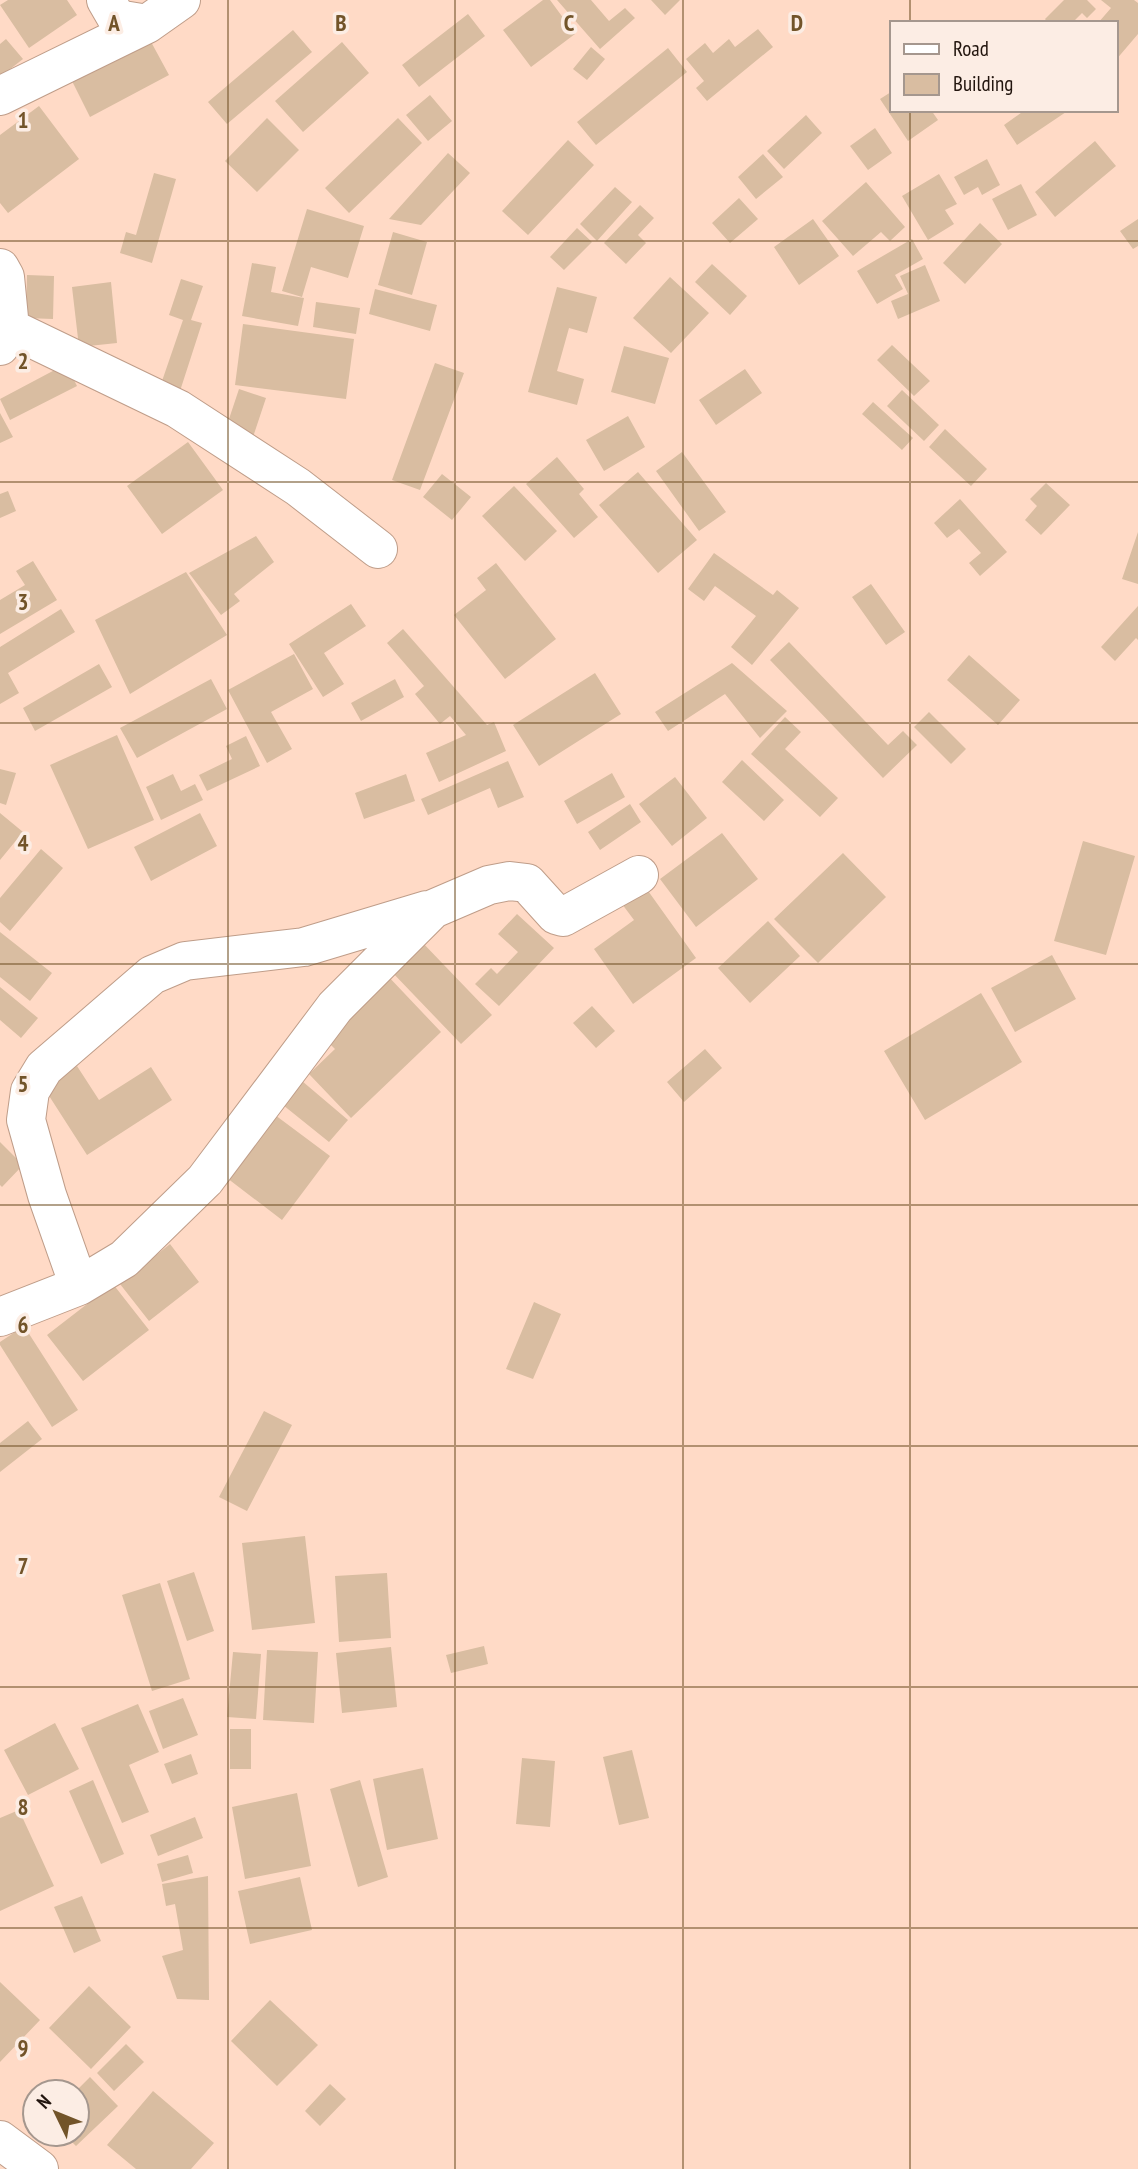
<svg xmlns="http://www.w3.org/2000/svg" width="1138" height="2169" font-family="'PT Sans Narrow',sans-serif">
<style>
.building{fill:#d9bda1}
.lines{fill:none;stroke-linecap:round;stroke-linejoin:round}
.minor-casing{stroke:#bf9d89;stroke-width:40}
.minor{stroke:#fff;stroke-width:38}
.grid{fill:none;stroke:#725429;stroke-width:2;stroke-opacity:0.55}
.grid-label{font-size:23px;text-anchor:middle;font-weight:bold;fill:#725429;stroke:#fcede4;stroke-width:7;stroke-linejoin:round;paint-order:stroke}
</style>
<rect width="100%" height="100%" fill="#ffdac6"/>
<path class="building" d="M 8,0 L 67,0 L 77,15 L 29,48 L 0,5 Z
M 543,0 L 550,0 L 575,34 L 531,67 L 503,30 Z
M 557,0 L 591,0 L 609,21 L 625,8 L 635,18 L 600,49 Z
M 651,0 L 680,0 L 665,15 Z
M 1064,0 L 1087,0 L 1096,9 L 1087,18 L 1082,13 L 1072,23 L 1048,23 L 1045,19 Z
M 1101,0 L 1134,0 L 1138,3 L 1138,34 L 1115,61 L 1115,23 L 1098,23 L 1111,8 Z
M 468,14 L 485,36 L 419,87 L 402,65 Z
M 758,29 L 773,47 L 707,101 L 696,88 L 704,81 L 686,59 L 705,43 L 713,53 L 729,39 L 735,47 Z
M 293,30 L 312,52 L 227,124 L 208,102 Z
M 6,39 L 23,59 L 0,77 L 0,44 Z
M 150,40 L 169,75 L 90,117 L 72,81 Z
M 342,42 L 369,73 L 303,132 L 275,101 Z
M 591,47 L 605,59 L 587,80 L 573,69 Z
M 668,48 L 687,72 L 596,145 L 577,122 Z
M 891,92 L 891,110 L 931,110 L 938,120 L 908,141 L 880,99 Z
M 430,95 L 452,121 L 428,141 L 406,115 Z
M 39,106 L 79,159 L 8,213 L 0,203 L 0,135 Z
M 1025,110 L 1065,110 L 1066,112 L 1017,145 L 1004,125 Z
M 806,115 L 822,133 L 784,169 L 767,151 Z
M 267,118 L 299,150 L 257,192 L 225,161 Z
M 398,118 L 422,143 L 349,213 L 325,188 Z
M 875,128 L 892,153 L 868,170 L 850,146 Z
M 568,140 L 594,165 L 528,235 L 502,211 Z
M 1095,141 L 1116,166 L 1055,217 L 1035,192 Z
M 448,153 L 470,173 L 421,225 L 389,219 Z
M 763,154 L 783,177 L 756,199 L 738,177 Z
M 987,159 L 1000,185 L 982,195 L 978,187 L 964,195 L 954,177 Z
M 154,173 L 176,179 L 152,263 L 120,253 L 126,232 L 136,235 Z
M 939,174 L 957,204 L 945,210 L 954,224 L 928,240 L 902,196 Z
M 866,182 L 905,227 L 890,241 L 881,232 L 853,256 L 822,221 Z
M 1021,184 L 1037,215 L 1008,230 L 992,199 Z
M 615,187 L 632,202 L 597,241 L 580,224 Z
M 739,198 L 758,219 L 730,243 L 712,223 Z
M 640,205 L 654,218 L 638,235 L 646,243 L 626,264 L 604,243 Z
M 307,209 L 364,226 L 348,278 L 311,267 L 302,297 L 282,291 Z
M 813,219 L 839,256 L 799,285 L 774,247 Z
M 1138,219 L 1138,246 L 1133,249 L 1120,231 Z
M 980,223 L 1002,244 L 965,284 L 943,263 Z
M 577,228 L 592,242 L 564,270 L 550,257 Z
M 393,232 L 427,242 L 412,295 L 378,285 Z
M 912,239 L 923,259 L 895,275 L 903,289 L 877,304 L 857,271 Z
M 252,263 L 276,267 L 271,292 L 304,298 L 298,326 L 242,316 Z
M 712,264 L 747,296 L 730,315 L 695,282 Z
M 925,265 L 940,301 L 898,319 L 891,301 L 908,294 L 900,276 Z
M 27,275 L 54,276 L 53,319 L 26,318 Z
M 670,277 L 709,313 L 671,353 L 633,318 Z
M 181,279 L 203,286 L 191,320 L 202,323 L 180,391 L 161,384 L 183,320 L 169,315 Z
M 111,282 L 117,343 L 79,347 L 72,287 Z
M 557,287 L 597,297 L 587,333 L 569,328 L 557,371 L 584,379 L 577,405 L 528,392 Z
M 375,289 L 437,305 L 430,331 L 369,314 Z
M 316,302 L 360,308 L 356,334 L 313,327 Z
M 243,324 L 354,339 L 346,399 L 235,385 Z
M 892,345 L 930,381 L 914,396 L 877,360 Z
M 624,346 L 669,358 L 655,404 L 611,392 Z
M 435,363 L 464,373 L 420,490 L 392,480 Z
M 66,364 L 77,386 L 10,420 L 0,399 Z
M 745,369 L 762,393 L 716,425 L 699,400 Z
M 239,389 L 266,398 L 253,437 L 226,428 Z
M 902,390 L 939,425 L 924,441 L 887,406 Z
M 873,402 L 913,438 L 902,450 L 862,414 Z
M 0,413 L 13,437 L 0,443 Z
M 628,416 L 645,447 L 604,471 L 586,440 Z
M 945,429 L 987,469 L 971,486 L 929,447 Z
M 188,442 L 223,490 L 162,534 L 127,486 Z
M 682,452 L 726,512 L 699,531 L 656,471 Z
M 557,457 L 584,489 L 579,494 L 598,517 L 574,538 L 526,484 Z
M 638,472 L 697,540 L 658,573 L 599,505 Z
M 442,474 L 471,497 L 452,520 L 423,497 Z
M 1046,483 L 1070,505 L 1041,535 L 1025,520 L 1037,506 L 1030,499 Z
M 514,486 L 557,531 L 525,561 L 482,516 Z
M 8,491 L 16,511 L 0,518 L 0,494 Z
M 960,499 L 1007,552 L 980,576 L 969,563 L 981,553 L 959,529 L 947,538 L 934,523 Z
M 1138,532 L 1138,584 L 1122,579 Z
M 256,536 L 274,562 L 234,594 L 240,601 L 221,615 L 189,573 Z
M 714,553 L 773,595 L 777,590 L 799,608 L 752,665 L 731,647 L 756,616 L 715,586 L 704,601 L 688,589 Z
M 33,561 L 57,600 L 0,634 L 0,600 L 25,585 L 16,571 Z
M 496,563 L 556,639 L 505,679 L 454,615 L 486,590 L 477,578 Z
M 186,572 L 227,635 L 130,694 L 95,620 Z
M 871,584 L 905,632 L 886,645 L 852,597 Z
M 351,604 L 366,626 L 324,653 L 344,684 L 323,697 L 289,644 Z
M 1138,606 L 1138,640 L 1136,638 L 1115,661 L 1101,647 Z
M 61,609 L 75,632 L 8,673 L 19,693 L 0,704 L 0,647 Z
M 403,629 L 487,725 L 494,722 L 506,751 L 439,782 L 426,753 L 466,735 L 450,716 L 440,724 L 415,694 L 424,686 L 387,643 Z
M 789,642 L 888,745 L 903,731 L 917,745 L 883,778 L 770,660 Z
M 294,654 L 313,689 L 271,712 L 292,749 L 267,763 L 228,690 Z
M 969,655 L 1020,700 L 998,725 L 947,680 Z
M 732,663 L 787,711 L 760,738 L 725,694 L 668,731 L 655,712 Z
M 99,664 L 112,687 L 35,731 L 23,708 Z
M 595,673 L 621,714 L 539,766 L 513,725 Z
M 211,679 L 227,709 L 137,758 L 120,728 Z
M 395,679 L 404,697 L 361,721 L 351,703 Z
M 929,712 L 966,749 L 951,764 L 914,727 Z
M 785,717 L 801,732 L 785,749 L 838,798 L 820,817 L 751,754 Z
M 117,735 L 154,820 L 88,849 L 50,765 Z
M 246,736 L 260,766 L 207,791 L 199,775 L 232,759 L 226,746 Z
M 742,760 L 784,800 L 764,821 L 722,782 Z
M 508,761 L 524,797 L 498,808 L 490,788 L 428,815 L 421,799 Z
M 0,769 L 16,773 L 6,805 L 0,803 Z
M 612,773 L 625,797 L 577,824 L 564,801 Z
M 173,774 L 181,791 L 195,784 L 203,800 L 161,820 L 146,787 Z
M 406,774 L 415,801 L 364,819 L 355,793 Z
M 675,777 L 707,818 L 672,846 L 639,804 Z
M 630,804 L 641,822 L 600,850 L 588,832 Z
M 0,813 L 23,832 L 0,860 Z
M 200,813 L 217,846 L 151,881 L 134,847 Z
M 722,833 L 758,879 L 696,927 L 660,879 Z
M 1083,841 L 1135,856 L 1106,955 L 1054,941 Z
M 41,849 L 63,868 L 10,931 L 0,922 L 0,898 Z
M 843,853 L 886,897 L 818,963 L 774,919 Z
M 646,888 L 696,958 L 633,1004 L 594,949 L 634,920 L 622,904 Z
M 517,914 L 554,948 L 499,1006 L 475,984 L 491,968 L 497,974 L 518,952 L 498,934 Z
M 768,921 L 800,956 L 750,1003 L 718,968 Z
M 0,932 L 52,973 L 30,1001 L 0,977 Z
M 420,940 L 492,1015 L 461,1044 L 390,970 Z
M 1052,955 L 1076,999 L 1015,1032 L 991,988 Z
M 386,974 L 441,1032 L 351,1118 L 309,1074 L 335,1049 L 321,1035 Z
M 0,987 L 38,1018 L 21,1038 L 0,1020 Z
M 981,993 L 1022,1062 L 925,1120 L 884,1051 Z
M 592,1006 L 615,1031 L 596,1048 L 573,1023 Z
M 705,1049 L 722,1068 L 684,1102 L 667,1082 Z
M 77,1066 L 99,1100 L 151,1067 L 172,1100 L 87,1155 L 44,1088 Z
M 302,1081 L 348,1120 L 329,1142 L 283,1105 Z
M 275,1115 L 330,1156 L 282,1220 L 227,1178 Z
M 0,1142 L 23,1165 L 2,1187 L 0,1185 Z
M 170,1244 L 199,1282 L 149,1321 L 120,1284 Z
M 113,1284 L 149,1330 L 83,1381 L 47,1335 Z
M 534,1302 L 561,1314 L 533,1379 L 506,1369 Z
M 24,1326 L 78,1410 L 52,1427 L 0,1345 L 0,1342 Z
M 264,1411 L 292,1425 L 247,1511 L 219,1497 Z
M 28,1421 L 42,1439 L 0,1472 L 0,1443 Z
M 305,1536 L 315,1623 L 252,1630 L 242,1543 Z
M 194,1572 L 214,1631 L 187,1641 L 167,1581 Z
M 387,1573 L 391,1638 L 339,1642 L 335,1576 Z
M 160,1583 L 190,1679 L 152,1691 L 122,1595 Z
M 484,1646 L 488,1664 L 451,1673 L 446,1655 Z
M 391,1647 L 397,1707 L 342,1713 L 336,1653 Z
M 267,1650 L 318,1652 L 314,1723 L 263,1720 Z
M 233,1652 L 261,1654 L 256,1719 L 227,1717 Z
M 183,1698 L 198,1735 L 163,1749 L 149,1711 Z
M 138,1704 L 159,1752 L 129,1765 L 149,1812 L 122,1823 L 81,1728 Z
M 55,1723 L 79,1769 L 28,1795 L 4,1750 Z
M 230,1729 L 251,1729 L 251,1769 L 230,1769 Z
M 632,1750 L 649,1818 L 619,1825 L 603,1757 Z
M 191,1754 L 198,1774 L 172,1784 L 164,1764 Z
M 522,1758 L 555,1761 L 550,1827 L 516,1824 Z
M 423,1768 L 438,1839 L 387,1850 L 373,1779 Z
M 93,1780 L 124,1854 L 101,1864 L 69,1791 Z
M 360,1780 L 388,1877 L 358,1887 L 330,1789 Z
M 297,1793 L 311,1866 L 245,1879 L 232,1807 Z
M 19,1810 L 54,1886 L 0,1911 L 0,1818 Z
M 195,1817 L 203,1838 L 158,1856 L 150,1835 Z
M 188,1855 L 193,1873 L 162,1882 L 157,1864 Z
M 208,1876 L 209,2000 L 177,1999 L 162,1956 L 183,1950 L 175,1904 L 166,1906 L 162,1884 Z
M 300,1877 L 312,1930 L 250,1944 L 238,1891 Z
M 82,1896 L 101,1941 L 74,1953 L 54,1907 Z
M 0,1982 L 40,2020 L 0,2062 Z
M 89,1986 L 131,2027 L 91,2069 L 49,2028 Z
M 270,2000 L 318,2045 L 277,2086 L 231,2041 Z
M 126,2044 L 144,2062 L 114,2091 L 97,2073 Z
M 90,2077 L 118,2106 L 76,2146 L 64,2134 L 77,2134 L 75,2092 Z
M 330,2084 L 346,2099 L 320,2126 L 305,2111 Z
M 153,2091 L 214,2143 L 191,2169 L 136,2169 L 107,2145 Z"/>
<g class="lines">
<defs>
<path id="minor" d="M 106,0 L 117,19 L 147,24 L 181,0
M 0,96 L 147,24
M 0,268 L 5,277 L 10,328 L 0,346
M 10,328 L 178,409 L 298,487 L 378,549
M 79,1286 L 47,1195 L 26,1120 L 30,1091 L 44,1068 L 152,975 L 185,961 L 304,947 L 427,910
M 0,1317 L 79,1286 L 124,1259 L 205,1180 L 335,1007 L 433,909 L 489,885 L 510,881 L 527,883 L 556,915 L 563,917 L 639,875
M 0,2140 L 39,2169"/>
</defs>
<use href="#minor" class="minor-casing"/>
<use href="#minor" class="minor"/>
</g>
<path class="grid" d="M 228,0 L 228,2169M 455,0 L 455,2169M 683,0 L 683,2169M 910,0 L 910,23M 910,110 L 910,2169M 0,241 L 1138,241M 0,482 L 1138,482M 0,723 L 1138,723M 0,964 L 1138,964M 0,1205 L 1138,1205M 0,1446 L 1138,1446M 0,1687 L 1138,1687M 0,1928 L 1138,1928"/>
<g class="grid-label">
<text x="114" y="31">A</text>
<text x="341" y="31">B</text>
<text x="569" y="31">C</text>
<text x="797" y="31">D</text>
<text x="23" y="128">1</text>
<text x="23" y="369">2</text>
<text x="23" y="610">3</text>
<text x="23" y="851">4</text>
<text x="23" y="1092">5</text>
<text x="23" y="1333">6</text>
<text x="23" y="1574">7</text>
<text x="23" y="1815">8</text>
<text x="23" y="2056">9</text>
</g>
<rect x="890" y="21" width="228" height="91" fill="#fcede4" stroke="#a5978e" stroke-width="2"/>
<rect x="904" y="44" width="35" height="10" fill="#ffffff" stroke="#a5978e" stroke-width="2"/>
<text x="953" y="56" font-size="21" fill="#22150e">Road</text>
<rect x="904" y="74" width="35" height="21" fill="#d9bda1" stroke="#a5978e" stroke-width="2"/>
<text x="953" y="91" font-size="21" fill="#22150e">Building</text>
<g transform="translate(56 2113) rotate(313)"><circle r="33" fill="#fcede4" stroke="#a5978e" stroke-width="2"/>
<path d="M0-5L12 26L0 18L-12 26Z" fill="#725429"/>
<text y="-10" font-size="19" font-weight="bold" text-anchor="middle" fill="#22150e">N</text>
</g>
</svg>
